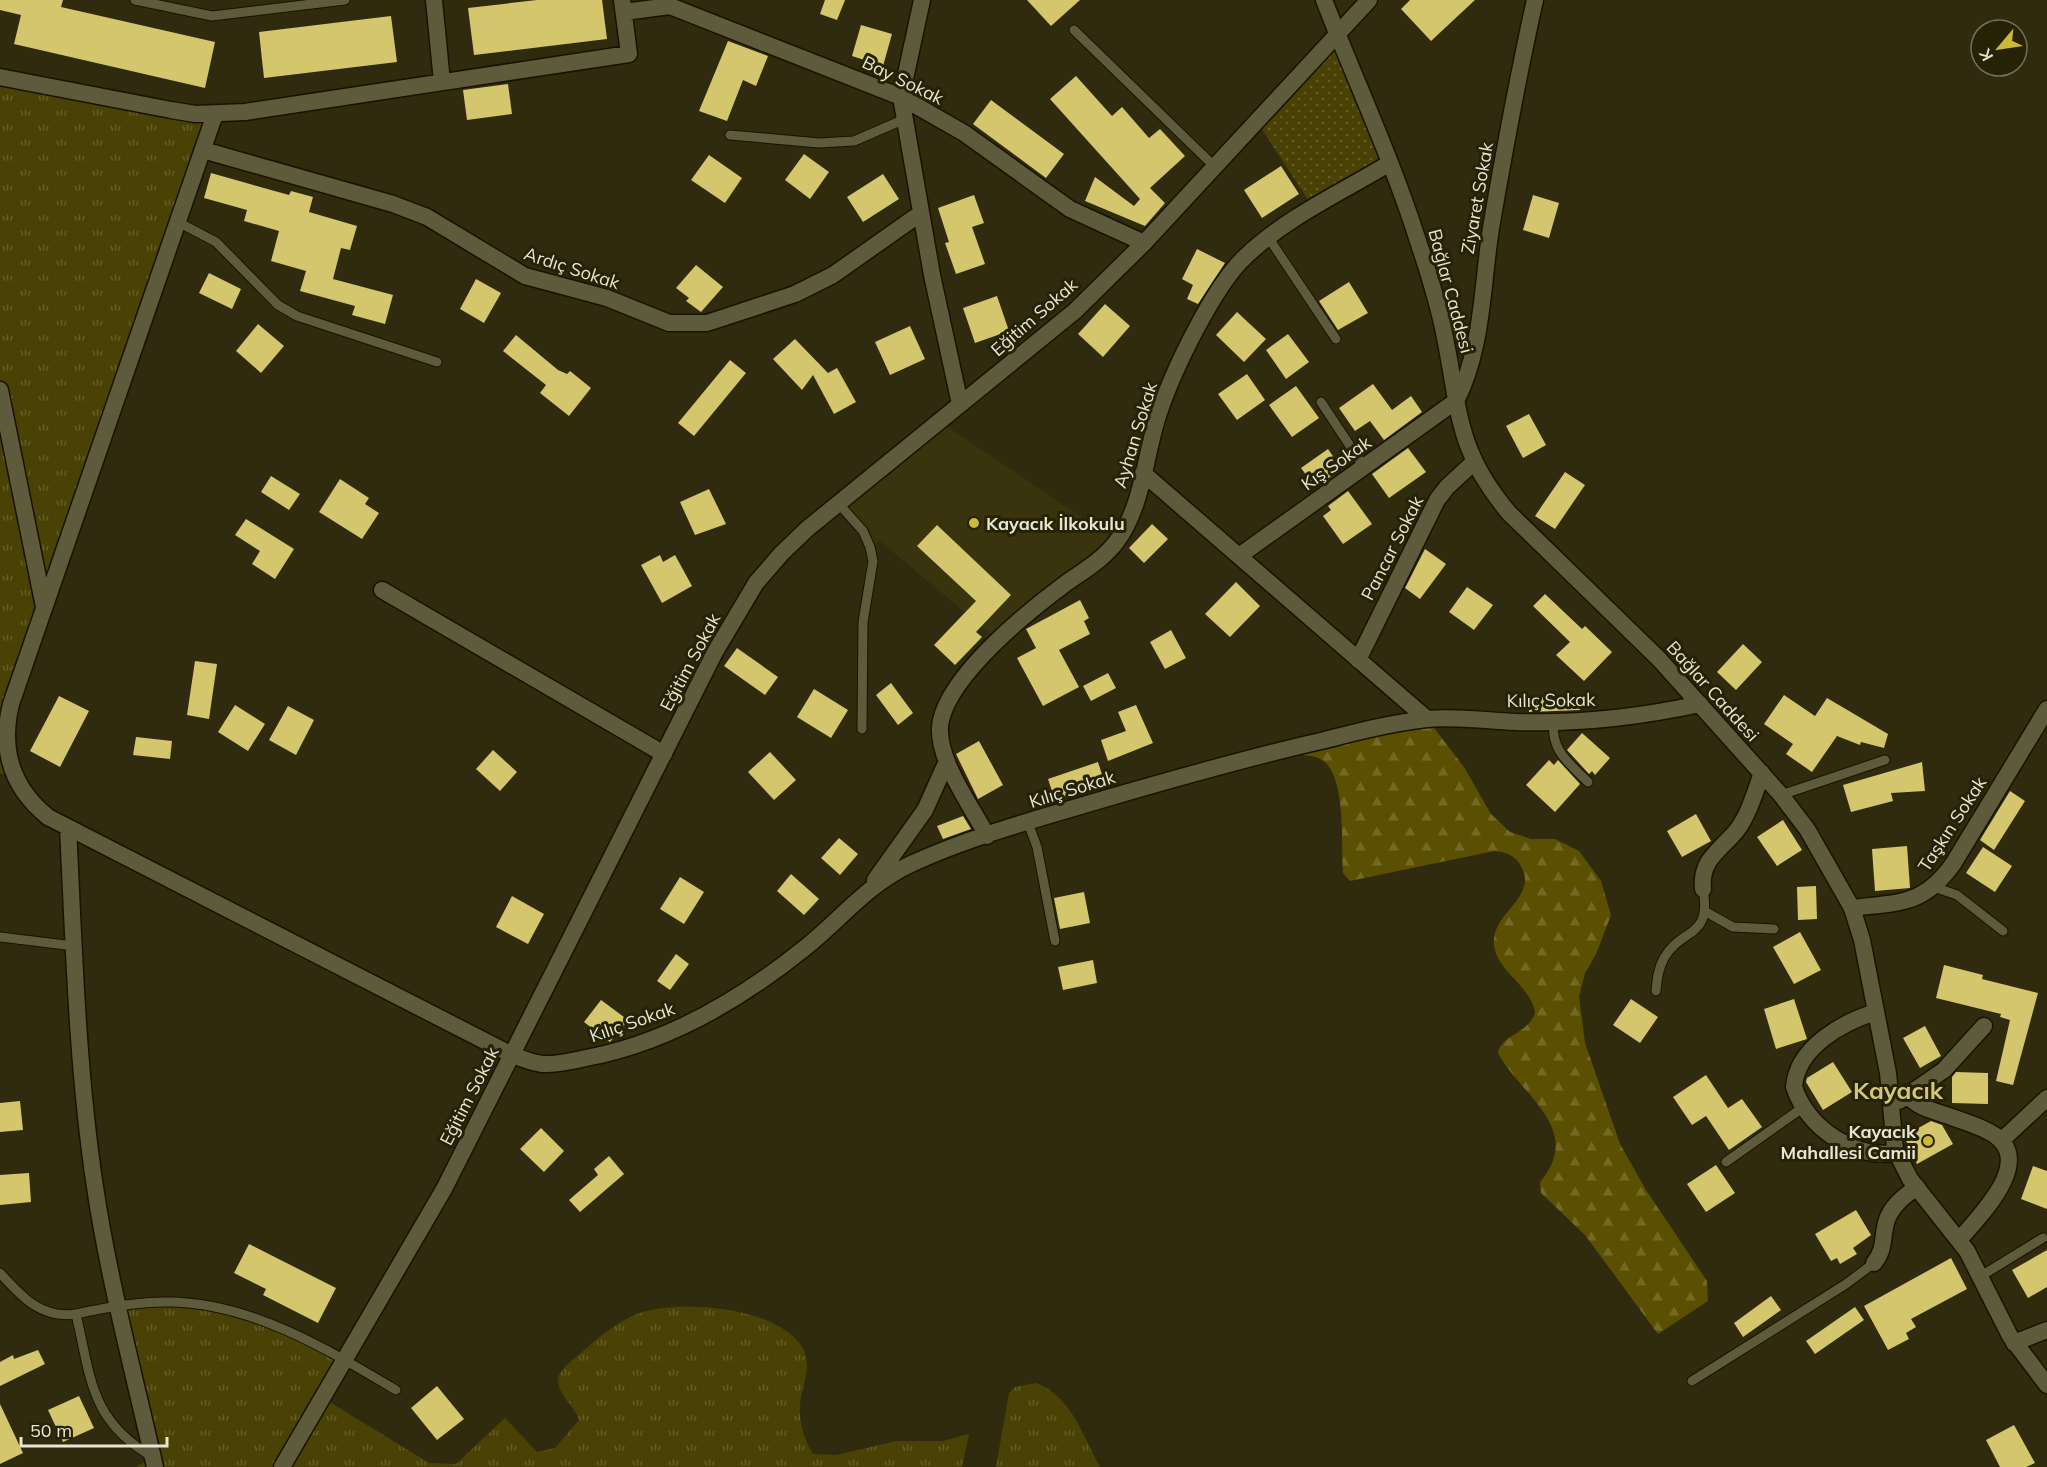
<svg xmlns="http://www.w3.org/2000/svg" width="2047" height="1467" font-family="Mulish,sans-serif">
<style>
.built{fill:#39330e}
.grass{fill:url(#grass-tufts)}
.forest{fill:url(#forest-firs)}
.park{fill:url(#park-dots)}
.building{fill:#d4c66d}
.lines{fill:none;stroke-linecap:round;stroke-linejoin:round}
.service-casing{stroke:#181300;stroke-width:11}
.minor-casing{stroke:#181300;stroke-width:19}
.tertiary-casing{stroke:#181300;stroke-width:19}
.service{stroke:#5e5a3c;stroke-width:9}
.minor{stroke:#5e5a3c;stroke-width:16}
.tertiary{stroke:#5e5a3c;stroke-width:16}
.poi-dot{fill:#ccb938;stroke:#262205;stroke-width:2}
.labels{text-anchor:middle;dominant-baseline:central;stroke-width:6;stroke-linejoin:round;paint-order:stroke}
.street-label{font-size:18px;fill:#e7e5d4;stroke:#262205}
.poi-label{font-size:18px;font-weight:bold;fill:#e7e5d4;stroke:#262205;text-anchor:start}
.district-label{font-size:24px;font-weight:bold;fill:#d2c678;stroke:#262205}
</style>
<defs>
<pattern id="grass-tufts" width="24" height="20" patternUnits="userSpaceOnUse" patternTransform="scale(1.5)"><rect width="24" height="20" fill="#4a4205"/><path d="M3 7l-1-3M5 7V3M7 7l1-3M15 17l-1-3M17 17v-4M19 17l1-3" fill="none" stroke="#645d29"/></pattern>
<pattern id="forest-firs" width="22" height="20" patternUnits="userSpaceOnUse" patternTransform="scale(1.5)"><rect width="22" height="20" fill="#5b5001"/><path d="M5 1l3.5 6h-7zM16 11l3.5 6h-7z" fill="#736925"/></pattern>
<pattern id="park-dots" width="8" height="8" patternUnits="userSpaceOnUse" patternTransform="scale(1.5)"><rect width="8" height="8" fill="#4a4205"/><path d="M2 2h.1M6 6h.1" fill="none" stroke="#645d29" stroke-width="1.8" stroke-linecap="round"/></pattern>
</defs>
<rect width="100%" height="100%" fill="#302b0f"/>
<path class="built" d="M 939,421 L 1117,541 L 999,641 L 880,541 L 870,547 L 838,503 Z"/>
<path class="grass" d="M 0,77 L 215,114 L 11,704 L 13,776 L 0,773 Z
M 170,1302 L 233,1311 L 344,1359 L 323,1398 L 429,1463 L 456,1464 L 505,1418 L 537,1452 L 555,1448 L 579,1420 C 575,1407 558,1394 558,1380 C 559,1369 573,1360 581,1353 C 599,1337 621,1318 646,1311 C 687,1301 772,1307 800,1344 C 815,1364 801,1385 800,1406 C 799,1422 804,1440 813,1454 L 836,1455 L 897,1441 L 943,1441 L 969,1434 L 962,1467 L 136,1467 L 153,1457 L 117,1305 Z
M 1036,1383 C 1071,1396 1083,1436 1100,1467 L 996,1467 L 1009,1393 L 1015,1387 Z"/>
<path class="forest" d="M 1427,719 L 1464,767 L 1491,814 L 1510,832 L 1531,839 L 1555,839 L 1579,851 L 1601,881 L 1611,915 L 1596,954 L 1585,973 L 1579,997 L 1585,1043 L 1620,1144 L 1646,1190 L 1707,1281 L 1708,1301 L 1658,1334 L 1585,1235 L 1541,1193 L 1540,1182 C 1585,1129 1521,1096 1498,1053 C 1501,1035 1529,1033 1535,1013 C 1532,985 1491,969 1494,939 C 1496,911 1538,896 1521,866 C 1515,855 1506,852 1494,851 L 1350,881 L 1343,873 C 1341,844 1346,782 1325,762 C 1316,754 1300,755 1289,754 Z"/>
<path class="park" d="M 1337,33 L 1390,163 L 1314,209 L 1256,120 Z"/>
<path class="building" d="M 0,0 L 63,0 L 61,7 L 215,42 L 205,88 L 14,44 L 21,15 L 0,10 Z
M 537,0 L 602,0 L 607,39 L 474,55 L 468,8 Z
M 825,0 L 845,0 L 837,20 L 820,14 Z
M 1027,0 L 1080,0 L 1051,26 Z
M 1410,0 L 1475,0 L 1431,41 L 1401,9 Z
M 391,16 L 397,62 L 264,78 L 259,32 Z
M 861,25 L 892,34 L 883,66 L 852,56 Z
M 728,41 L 768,56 L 756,86 L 743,80 L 727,121 L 699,111 Z
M 1076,76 L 1112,116 L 1122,107 L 1149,138 L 1160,129 L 1185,156 L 1150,188 L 1165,203 L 1145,226 L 1085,201 L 1095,177 L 1134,206 L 1140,199 L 1050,99 Z
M 508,84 L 512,114 L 467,120 L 463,90 Z
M 991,100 L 1064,154 L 1046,178 L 973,124 Z
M 804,154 L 829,172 L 810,199 L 785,180 Z
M 709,155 L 742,178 L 725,203 L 691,180 Z
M 1281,166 L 1299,194 L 1262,218 L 1244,190 Z
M 211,173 L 289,195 L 291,191 L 313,197 L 309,212 L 357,226 L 350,250 L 341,248 L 333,279 L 393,295 L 385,324 L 352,315 L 355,306 L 300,291 L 306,271 L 271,261 L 279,231 L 244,221 L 247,210 L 204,198 Z
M 883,174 L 899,199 L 863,222 L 847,197 Z
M 974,195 L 984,223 L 972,227 L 985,264 L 956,274 L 945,243 L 949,242 L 938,208 Z
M 1533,195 L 1559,203 L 1549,238 L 1523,230 Z
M 1197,249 L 1225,263 L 1198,304 L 1187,299 L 1193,285 L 1182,279 Z
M 696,265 L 723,287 L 701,312 L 686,301 L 689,298 L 676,288 Z
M 209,273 L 241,289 L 232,309 L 199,293 Z
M 476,279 L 501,293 L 484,323 L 460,309 Z
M 1349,282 L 1368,313 L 1338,330 L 1319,301 Z
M 997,296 L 1009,331 L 975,343 L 963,308 Z
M 1105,304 L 1130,326 L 1103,357 L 1078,334 Z
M 1237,312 L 1266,339 L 1244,362 L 1216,335 Z
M 258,324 L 284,346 L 261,373 L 236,351 Z
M 910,326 L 925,359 L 890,375 L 875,342 Z
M 1288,334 L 1309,362 L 1286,379 L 1266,350 Z
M 516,335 L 558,370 L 567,374 L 570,371 L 591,388 L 569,416 L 540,393 L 546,385 L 503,351 Z
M 795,339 L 828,373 L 837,368 L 856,402 L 834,414 L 813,375 L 802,390 L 773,359 Z
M 730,360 L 746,373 L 694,436 L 678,423 Z
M 1247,374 L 1265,400 L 1237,420 L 1218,394 Z
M 1373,384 L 1392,410 L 1411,396 L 1422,412 L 1384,440 L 1370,421 L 1355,431 L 1339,408 Z
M 1296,386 L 1319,418 L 1292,437 L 1269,405 Z
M 1529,414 L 1546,445 L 1523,458 L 1506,426 Z
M 1408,448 L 1426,472 L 1389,498 L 1372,474 Z
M 1328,449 L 1341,468 L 1316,488 L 1301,468 Z
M 1565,472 L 1585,485 L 1555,529 L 1535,516 Z
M 271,476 L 300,494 L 289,510 L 261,492 Z
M 340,479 L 369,498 L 365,504 L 379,513 L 362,539 L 319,512 Z
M 709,489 L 726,524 L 695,535 L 680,502 Z
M 1348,491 L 1372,524 L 1343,544 L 1323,516 L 1331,510 L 1328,506 Z
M 246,519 L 294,549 L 275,579 L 252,564 L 260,551 L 235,535 Z
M 1152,524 L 1168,539 L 1144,563 L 1129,548 Z
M 937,525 L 1011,595 L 976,632 L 982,637 L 955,665 L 934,645 L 976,601 L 917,546 Z
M 1425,549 L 1446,564 L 1420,599 L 1405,588 Z
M 660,555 L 663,562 L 675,555 L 692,586 L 662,603 L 641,565 Z
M 1236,582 L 1260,606 L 1230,637 L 1205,614 Z
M 1467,587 L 1493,605 L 1474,630 L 1449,612 Z
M 1545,594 L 1582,629 L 1585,626 L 1612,652 L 1584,681 L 1556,655 L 1570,642 L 1533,606 Z
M 1080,600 L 1089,618 L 1084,621 L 1090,634 L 1059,650 L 1079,687 L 1043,706 L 1017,658 L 1036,648 L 1026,629 Z
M 1171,630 L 1186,658 L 1165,669 L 1150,642 Z
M 1743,644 L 1762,662 L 1736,690 L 1717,672 Z
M 737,648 L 778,677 L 765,695 L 724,666 Z
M 195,661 L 217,664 L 209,719 L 187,715 Z
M 1108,673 L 1116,688 L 1091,701 L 1083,686 Z
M 891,683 L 913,713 L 898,725 L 876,695 Z
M 814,689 L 848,710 L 831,738 L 797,717 Z
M 1784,695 L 1815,716 L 1827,698 L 1888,734 L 1884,748 L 1861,742 L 1860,745 L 1837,736 L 1812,772 L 1786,754 L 1793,744 L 1764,724 Z
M 59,696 L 89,711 L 60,767 L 30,751 Z
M 1579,696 L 1580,710 L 1529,712 L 1529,698 Z
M 235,705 L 265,724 L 248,751 L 218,732 Z
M 1136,705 L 1153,743 L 1108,761 L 1101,740 L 1126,731 L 1118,712 Z
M 288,706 L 314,720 L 296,755 L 269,740 Z
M 1582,733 L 1610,758 L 1595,775 L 1592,771 L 1589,774 L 1567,750 Z
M 136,737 L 172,741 L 170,759 L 133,755 Z
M 979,741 L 1003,785 L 978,799 L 956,754 Z
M 493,750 L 517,772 L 500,791 L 476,769 Z
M 770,752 L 796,780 L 774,800 L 748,772 Z
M 1549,760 L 1554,765 L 1558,760 L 1580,784 L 1555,812 L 1526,785 Z
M 1098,762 L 1105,784 L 1055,800 L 1048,779 Z
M 1922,762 L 1925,791 L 1891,793 L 1893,801 L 1851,812 L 1843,785 Z
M 2010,791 L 2025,801 L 1994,850 L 1980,840 Z
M 1696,814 L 1711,841 L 1682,857 L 1667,831 Z
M 963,816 L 971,829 L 943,839 L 937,826 Z
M 1783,820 L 1802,850 L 1777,866 L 1757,837 Z
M 839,838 L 858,854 L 840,875 L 821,858 Z
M 1907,846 L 1910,888 L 1875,891 L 1872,849 Z
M 1983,847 L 2012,866 L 1995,892 L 1966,873 Z
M 791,874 L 819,899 L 804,915 L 777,891 Z
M 680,877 L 704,892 L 684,924 L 660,909 Z
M 1816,886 L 1817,919 L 1798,920 L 1797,887 Z
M 1084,892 L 1090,923 L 1060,929 L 1054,898 Z
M 512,896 L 544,914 L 528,944 L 496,927 Z
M 1800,932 L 1821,970 L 1794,984 L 1773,947 Z
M 676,954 L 689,964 L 670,990 L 657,981 Z
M 1093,960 L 1097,983 L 1063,990 L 1058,967 Z
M 1944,965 L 1983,975 L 1982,979 L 2038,993 L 2013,1085 L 1996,1081 L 2010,1020 L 2000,1017 L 2001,1014 L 1936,998 Z
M 1631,999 L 1658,1017 L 1640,1043 L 1613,1025 Z
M 1794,999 L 1807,1039 L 1776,1049 L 1764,1009 Z
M 601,1000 L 628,1020 L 610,1042 L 584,1022 Z
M 1925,1026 L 1941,1056 L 1920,1068 L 1903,1038 Z
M 1833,1062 L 1852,1092 L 1823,1110 L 1806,1082 L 1807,1078 Z
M 1956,1072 L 1988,1073 L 1988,1104 L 1952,1103 L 1952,1077 Z
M 1706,1075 L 1728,1108 L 1742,1099 L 1762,1127 L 1729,1150 L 1706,1116 L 1692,1125 L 1673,1097 Z
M 20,1101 L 23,1130 L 0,1132 L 0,1103 Z
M 1931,1121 L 1942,1125 L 1953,1144 L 1917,1164 L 1904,1136 Z
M 541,1128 L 564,1151 L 544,1172 L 520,1149 Z
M 609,1156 L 624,1174 L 580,1212 L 569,1200 L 598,1175 L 594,1169 Z
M 1716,1165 L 1735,1193 L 1706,1212 L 1687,1184 Z
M 2033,1166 L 2047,1171 L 2047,1209 L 2021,1199 Z
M 29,1173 L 31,1202 L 0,1205 L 0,1175 Z
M 1856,1210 L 1871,1235 L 1853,1248 L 1857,1254 L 1840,1264 L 1837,1258 L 1831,1261 L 1815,1234 Z
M 249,1244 L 336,1288 L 318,1323 L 263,1295 L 266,1289 L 234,1273 Z
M 2047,1250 L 2047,1287 L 2028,1298 L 2012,1270 Z
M 1951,1258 L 1967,1289 L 1911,1319 L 1916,1327 L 1906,1333 L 1909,1339 L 1888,1350 L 1864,1306 Z
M 1771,1296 L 1781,1310 L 1743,1337 L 1734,1323 Z
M 1855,1307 L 1864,1320 L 1815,1354 L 1806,1341 Z
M 38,1350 L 45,1364 L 0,1386 L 0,1362 L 13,1355 L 14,1359 Z
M 437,1386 L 464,1419 L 437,1440 L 411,1408 Z
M 79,1396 L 94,1428 L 63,1442 L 48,1410 Z
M 0,1404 L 23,1453 L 0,1464 Z
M 2014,1425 L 2035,1463 L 2026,1467 L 2000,1467 L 1986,1440 Z"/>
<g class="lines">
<defs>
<path id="service" d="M 135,0 L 212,16 L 345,0
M 1074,30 L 1214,166
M 730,135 L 819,143 L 854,141 L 905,119
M 178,222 L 216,242 L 278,305 L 297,316 L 437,362
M 1268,237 L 1336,339
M 1321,402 L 1364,467
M 838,503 L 863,531 L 870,547 L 873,561 L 863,622 L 862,729
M 1554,721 C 1550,750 1569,763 1588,782
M 1781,795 L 1885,760
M 1028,823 L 1037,847 L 1055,941
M 1934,887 L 1957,895 L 2003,931
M 1706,912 L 1733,927 L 1774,929
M 0,937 L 74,946
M 1656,991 C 1657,980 1658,969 1664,958 C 1682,927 1712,939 1703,889
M 1726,1162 L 1805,1106
M 0,1273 C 22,1297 41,1319 76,1314
M 1981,1276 L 2043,1238
M 1692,1381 L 1846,1284 L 1874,1263
M 153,1457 C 90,1421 91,1378 76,1314 C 107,1307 139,1301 172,1302 C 253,1304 327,1349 396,1390"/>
<path id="minor" d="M 434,0 L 442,82
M 922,0 L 901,97 L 932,275 L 960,404
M 624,12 L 670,6 L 901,97 L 964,133 L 1070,209 L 1144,243
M 0,77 L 171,110 L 195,114 L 245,112 L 629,54 L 622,0
M 215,114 L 11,704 C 0,749 11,787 48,817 L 512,1055 C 521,1058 532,1063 542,1064 C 557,1065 572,1061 586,1058 C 667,1043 743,998 806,947 C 842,918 868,884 911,864 C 974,835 1044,817 1111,797 C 1180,777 1250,757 1321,741 C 1356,732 1391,723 1427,719 C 1457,716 1486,721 1516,722 C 1578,724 1640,717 1700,704
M 203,150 L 393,204 L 427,217 L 525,276 L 607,298 L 669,323 L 707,323 L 795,294 L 833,275 L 921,213
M 0,390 L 44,607
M 1143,473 L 1427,719
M 1239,556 L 1456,401 C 1483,349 1482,285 1491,228 C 1504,152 1518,76 1535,0
M 382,590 L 664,754
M 1358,660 L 1437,500 L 1447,487 L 1473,463
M 68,828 C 74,947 77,1068 95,1187 C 109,1281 134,1374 155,1467
M 987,836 C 971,805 933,755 941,720 C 952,673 1027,612 1065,584 C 1083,571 1103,560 1117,541 C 1143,506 1145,454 1159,413 C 1173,371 1214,285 1246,256 C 1287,217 1342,192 1390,163
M 875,880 L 925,810 L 947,761
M 1703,889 C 1700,859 1721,850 1737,830 C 1749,814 1755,792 1762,773
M 1852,908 C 1899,902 1923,906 1953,864 L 2047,709
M 1876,1012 C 1843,1022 1797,1047 1794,1087 C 1808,1128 1853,1159 1897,1153
M 1908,1096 C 1918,1108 1935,1111 1949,1116 C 1964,1122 1982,1126 1996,1136 C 2033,1164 1980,1215 1960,1239
M 1899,1101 L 1944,1070 L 1984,1026
M 2001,1141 L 2047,1098
M 1874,1263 C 1885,1250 1882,1238 1886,1223 C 1890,1207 1904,1196 1917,1187
M 2014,1343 L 2047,1330"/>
<path id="tertiary" d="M 1324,0 C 1355,80 1392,159 1418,241 C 1428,271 1438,302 1444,333 C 1460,409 1455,449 1509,513 L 1659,659 L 1781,795 L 1807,829 L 1852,908 L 1862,940 L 1888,1073 L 1895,1149 L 1910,1179 L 1967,1251 L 2010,1336 L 2047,1385
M 282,1467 L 444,1189 L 715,652 L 756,583 L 781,554 L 807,529 L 1075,311 L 1144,243 L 1369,0"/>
</defs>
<use href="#service" class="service-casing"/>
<use href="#minor" class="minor-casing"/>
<use href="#tertiary" class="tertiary-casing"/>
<use href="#service" class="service"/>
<use href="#minor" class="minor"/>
<use href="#tertiary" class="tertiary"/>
</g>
<g class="poi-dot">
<circle cx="974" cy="523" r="6"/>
<circle cx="1928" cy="1141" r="6"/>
</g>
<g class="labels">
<g class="street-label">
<text transform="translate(903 80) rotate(26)">Bay Sokak</text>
<text transform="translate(1477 198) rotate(-80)">Ziyaret Sokak</text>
<text transform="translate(572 268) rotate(18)">Ardıç Sokak</text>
<text transform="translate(1451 291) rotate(75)">Bağlar Caddesi</text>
<text transform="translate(1034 317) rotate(-41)">Eğitim Sokak</text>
<text transform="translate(1135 435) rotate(-73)">Ayhan Sokak</text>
<text transform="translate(1336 463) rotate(-35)">Kış Sokak</text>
<text transform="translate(1392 548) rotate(-63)">Pancar Sokak</text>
<text transform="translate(690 662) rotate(-62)">Eğitim Sokak</text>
<text transform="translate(1713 691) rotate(48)">Bağlar Caddesi</text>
<text transform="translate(1551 700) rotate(-1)">Kılıç Sokak</text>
<text transform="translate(1072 789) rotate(-17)">Kılıç Sokak</text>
<text transform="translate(1952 824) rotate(-57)">Taşkın Sokak</text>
<text transform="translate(632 1022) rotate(-19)">Kılıç Sokak</text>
<text transform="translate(469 1096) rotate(-63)">Eğitim Sokak</text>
</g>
<g class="poi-label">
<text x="986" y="523">Kayacık İlkokulu</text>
<text x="1916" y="1131" text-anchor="end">Kayacık<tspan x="1916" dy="21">Mahallesi Camii</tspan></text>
</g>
<g class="district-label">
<text x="1898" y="1090">Kayacık</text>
</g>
</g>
<g transform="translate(1999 48) rotate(241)"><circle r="28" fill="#262205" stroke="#737058" stroke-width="1.5"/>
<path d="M0-4.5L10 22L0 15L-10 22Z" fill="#ccb938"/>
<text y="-9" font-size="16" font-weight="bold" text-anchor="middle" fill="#e7e5d4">K</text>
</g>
<path d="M21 1437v9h146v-9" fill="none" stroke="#e7e5d4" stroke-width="3"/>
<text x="30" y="1437" font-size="18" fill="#e7e5d4" stroke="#262205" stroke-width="4.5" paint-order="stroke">50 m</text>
</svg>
